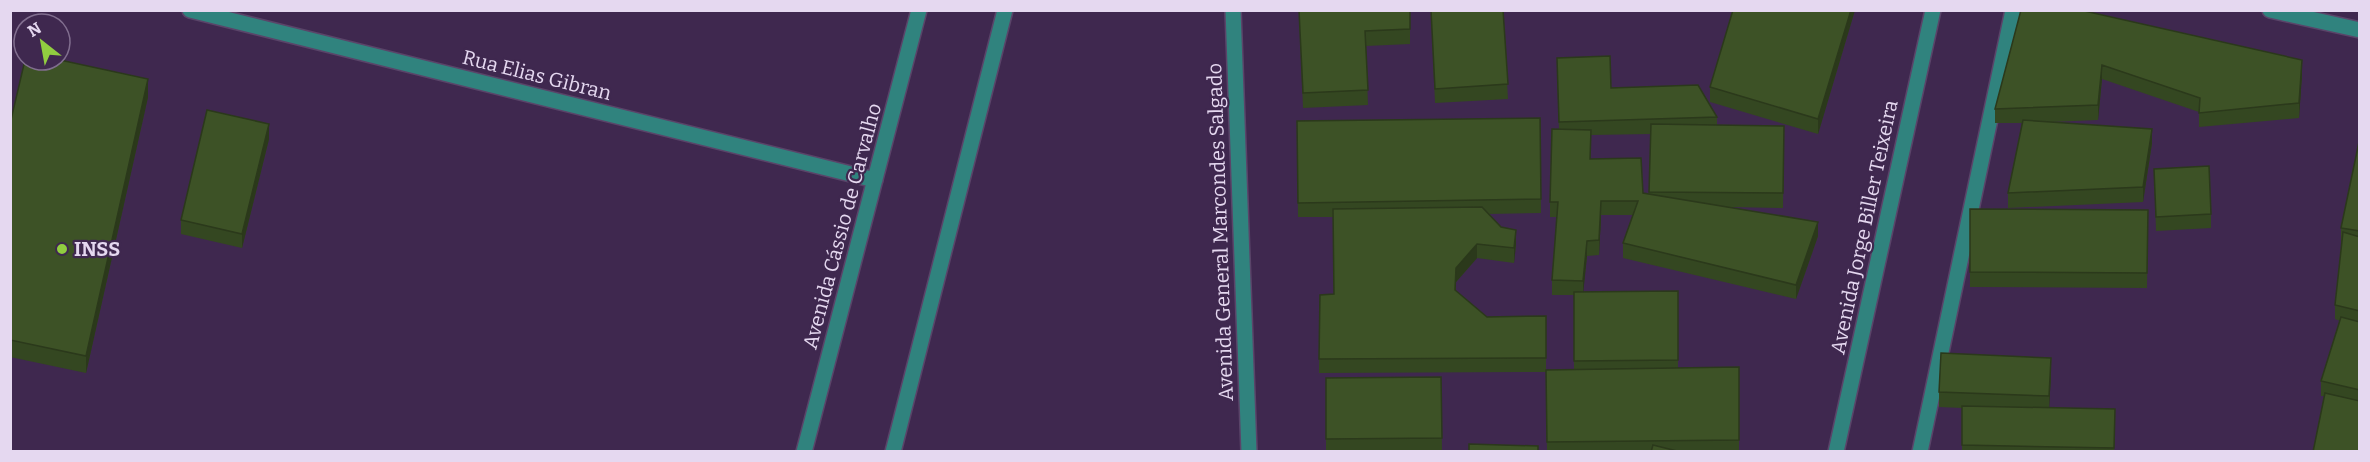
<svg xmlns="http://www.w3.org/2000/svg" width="2370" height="462" font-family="Bitter,serif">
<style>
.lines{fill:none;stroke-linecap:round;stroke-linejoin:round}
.minor-casing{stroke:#5a4469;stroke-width:18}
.minor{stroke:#30837e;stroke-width:15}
.wall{fill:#344721;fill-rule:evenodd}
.shaded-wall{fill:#2b391b}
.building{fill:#3d5226;stroke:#2b391b;stroke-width:1.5}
.poi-dot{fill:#91cd40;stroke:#3f284f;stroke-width:2}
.labels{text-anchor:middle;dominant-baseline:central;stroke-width:4.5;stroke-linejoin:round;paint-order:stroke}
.street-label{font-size:20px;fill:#e5d8f0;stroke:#3f284f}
.poi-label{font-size:20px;font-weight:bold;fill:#e5d8f0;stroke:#3f284f;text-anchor:start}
</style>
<rect width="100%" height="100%" fill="#3f284f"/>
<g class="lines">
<defs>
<path id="minor" d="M 190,10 L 875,180
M 1233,10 L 1249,452
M 2270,10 L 2360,30
M 804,452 L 919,10
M 893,452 L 1005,10
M 1836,452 L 1933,10
M 1920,452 L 2013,10"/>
</defs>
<use href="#minor" class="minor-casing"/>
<use href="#minor" class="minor"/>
</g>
<path class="wall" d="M 1299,10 L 1410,10 L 1410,44 L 1366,46 L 1368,105 L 1303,108 Z
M 1431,10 L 1503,10 L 1508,99 L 1435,103 Z
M 1855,10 L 1818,134 L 1710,102 L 1710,87 Z
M 2021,10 L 2302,74 L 2299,118 L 2199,127 L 2199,112 L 2102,79 L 2098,120 L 2051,122 L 2152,143 L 2143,202 L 2008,208 L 2008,193 L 2022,123 L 1995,123 L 1995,109 Z
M 1557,72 L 1717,117 L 1717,125 L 1784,126 L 1783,208 L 1730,207 L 1818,236 L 1796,299 L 1623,258 L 1623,243 L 1633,215 L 1601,215 L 1599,255 L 1587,256 L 1583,292 L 1678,291 L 1678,368 L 1739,367 L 1739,452 L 1547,452 L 1546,370 L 1574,369 L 1574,295 L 1552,295 L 1552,280 L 1557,217 L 1550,217 L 1550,202 L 1559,129 ZM 1651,134 L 1649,194 L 1643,193 L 1590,159 L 1591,135 Z
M 148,97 L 86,373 L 10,357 L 10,124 Z
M 1540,118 L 1541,213 L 1488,214 L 1516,244 L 1514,263 L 1477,258 L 1456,282 L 1456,291 L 1487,317 L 1546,316 L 1546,372 L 1319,373 L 1320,295 L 1334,294 L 1333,217 L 1298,217 L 1297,121 Z
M 2360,137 L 2360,452 L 2324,396 L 2321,396 L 2321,381 L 2340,321 L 2335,319 L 2335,305 L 2342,242 L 2341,242 L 2341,228 Z
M 269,139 L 242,248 L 181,234 L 181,220 Z
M 2154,169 L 2211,214 L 2211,228 L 2156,231 Z
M 1970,209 L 2148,210 L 2147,288 L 1970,287 Z
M 2051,373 L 2049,408 L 2115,409 L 2114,452 L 1962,452 L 1962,408 L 1939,407 L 1939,392 Z
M 1441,377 L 1442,452 L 1326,452 L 1326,378 Z"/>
<path class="shaded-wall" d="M 1851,10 L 1855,10 L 1818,134 L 1818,119 Z
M 2302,60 L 2302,74 L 2299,118 L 2299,103 Z
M 2102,65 L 2102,79 L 2098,120 L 2098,105 Z
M 148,79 L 148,97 L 86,373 L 86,356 Z
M 269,124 L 269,139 L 242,248 L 242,234 Z
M 2152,129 L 2152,143 L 2143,202 L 2143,187 Z
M 1601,201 L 1601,215 L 1599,255 L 1599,240 Z
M 1818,222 L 1818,236 L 1796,299 L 1796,285 Z
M 1516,230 L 1516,244 L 1514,263 L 1514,248 Z
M 1587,241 L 1587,256 L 1583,295 L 1583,281 Z
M 1477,244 L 1477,258 L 1456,282 L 1455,305 L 1456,268 Z
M 2051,358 L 2051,373 L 2049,411 L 2049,396 Z"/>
<path class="building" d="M 1299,10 L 1410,10 L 1410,29 L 1365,31 L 1368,90 L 1303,93 Z
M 1431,10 L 1503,10 L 1508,84 L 1435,89 Z
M 1733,10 L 1851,10 L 1818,119 L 1710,87 Z
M 2021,10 L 2080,10 L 2302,60 L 2299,103 L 2199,113 L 2200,98 L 2102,65 L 2098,105 L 1995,109 Z
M 1610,56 L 1611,88 L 1698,85 L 1717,117 L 1559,122 L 1557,58 Z
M 25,60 L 60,60 L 148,79 L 86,356 L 10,340 L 10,124 Z
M 207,110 L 269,124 L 242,234 L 181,220 Z
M 1540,118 L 1541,199 L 1298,203 L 1297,121 Z
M 2023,120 L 2152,129 L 2143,187 L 2008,193 Z
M 1651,124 L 1784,126 L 1783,193 L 1649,192 Z
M 1552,129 L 1591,130 L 1590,159 L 1641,158 L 1643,193 L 1818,222 L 1796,285 L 1623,243 L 1638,201 L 1601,201 L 1599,240 L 1587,241 L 1583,281 L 1552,280 L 1558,202 L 1550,202 Z
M 2360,137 L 2360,231 L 2341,228 Z
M 2209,166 L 2211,214 L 2156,217 L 2154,169 Z
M 1482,207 L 1501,227 L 1516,230 L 1514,248 L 1477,244 L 1456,268 L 1455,290 L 1487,317 L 1546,316 L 1546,358 L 1319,359 L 1320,295 L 1334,294 L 1333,209 Z
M 1970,209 L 2148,210 L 2147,273 L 1970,272 Z
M 2343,232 L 2360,237 L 2360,311 L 2335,305 Z
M 1678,291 L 1678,360 L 1574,361 L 1574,292 Z
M 2341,317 L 2360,322 L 2360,390 L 2321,381 Z
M 1941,353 L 2051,358 L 2049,396 L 1939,392 Z
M 1739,367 L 1739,440 L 1547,442 L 1546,370 Z
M 1441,377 L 1442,438 L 1326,439 L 1326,378 Z
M 2325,393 L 2360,401 L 2360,452 L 2313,452 Z
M 1962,406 L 2115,409 L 2114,448 L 1962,445 Z
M 1469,444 L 1538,446 L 1538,452 L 1469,452 Z
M 1653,445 L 1681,452 L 1651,452 Z"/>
<circle class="poi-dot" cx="62" cy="249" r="6"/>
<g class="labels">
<g class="street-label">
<text transform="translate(537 75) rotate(14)">Rua Elias Gibran</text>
<text transform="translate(842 226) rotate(-75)">Avenida Cássio de Carvalho</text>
<text transform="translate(1864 227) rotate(-78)">Avenida Jorge Biller Teixeira</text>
<text transform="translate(1220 232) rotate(-92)">Avenida General Marcondes Salgado</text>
</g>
<g class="poi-label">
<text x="74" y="249">INSS</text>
</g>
</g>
<rect width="2370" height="462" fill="none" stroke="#e5d8f0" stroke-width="24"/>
<g transform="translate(42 42) rotate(329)"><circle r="28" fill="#3f284f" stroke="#816e8f" stroke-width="1.5"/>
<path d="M0-4.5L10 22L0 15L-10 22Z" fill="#91cd40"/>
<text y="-9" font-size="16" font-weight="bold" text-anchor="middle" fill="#e5d8f0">N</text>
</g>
</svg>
